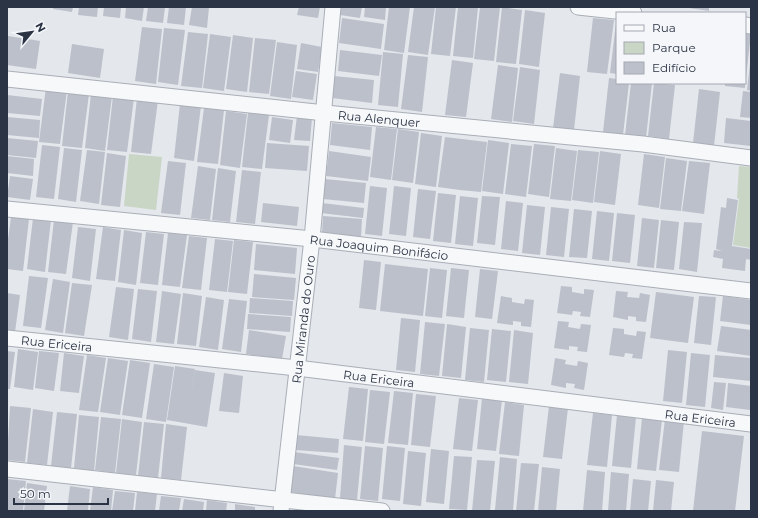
<svg xmlns="http://www.w3.org/2000/svg" width="758" height="518" font-family="Montserrat,sans-serif">
<style>
.green{fill:#c9d6c5}
.building{fill:#bbc0ca}
.lines{fill:none;stroke-linecap:round;stroke-linejoin:round}
.minor-casing{stroke:#a9aeb7;stroke-width:17}
.minor{stroke:#f7f8fa;stroke-width:15}
.labels{text-anchor:middle;dominant-baseline:central;stroke-width:3.5;stroke-linejoin:round;paint-order:stroke}
.street-label{font-size:12px;fill:#2b3445;stroke:#f4f6f9}
</style>
<rect width="100%" height="100%" fill="#e4e7ec"/>
<path class="green" d="M 129,154 L 162,157 L 156,210 L 124,206 Z
M 739,166 L 751,167 L 751,248 L 733,245 L 739,199 L 737,198 Z"/>
<path class="building" d="M 54,7 L 73,7 L 72,12 L 53,9 Z
M 79,7 L 98,7 L 97,17 L 78,15 Z
M 104,7 L 121,7 L 120,18 L 103,16 Z
M 126,7 L 144,7 L 142,21 L 125,18 Z
M 148,7 L 165,7 L 163,23 L 146,21 Z
M 169,7 L 186,7 L 184,25 L 167,23 Z
M 192,7 L 209,7 L 207,28 L 189,25 Z
M 299,7 L 320,7 L 318,18 L 297,15 Z
M 341,7 L 362,7 L 360,18 L 340,15 Z
M 365,7 L 386,7 L 385,20 L 364,17 Z
M 389,7 L 410,7 L 404,53 L 384,50 Z
M 414,7 L 435,7 L 428,55 L 408,52 Z
M 436,7 L 456,7 L 450,56 L 431,54 Z
M 458,7 L 478,7 L 473,58 L 453,56 Z
M 480,7 L 500,7 L 494,61 L 474,59 Z
M 502,7 L 522,10 L 516,64 L 496,62 Z
M 689,7 L 709,7 L 709,11 L 689,8 Z
M 525,10 L 545,13 L 539,67 L 519,64 Z
M 342,18 L 384,24 L 381,49 L 339,43 Z
M 593,18 L 614,20 L 607,74 L 587,72 Z
M 616,23 L 617,23 L 617,74 L 610,73 Z
M 142,27 L 162,29 L 156,84 L 135,81 Z
M 164,28 L 185,30 L 178,85 L 158,82 Z
M 188,32 L 208,34 L 202,88 L 181,86 Z
M 745,33 L 751,34 L 746,77 L 745,77 Z
M 210,34 L 231,37 L 224,91 L 203,88 Z
M 233,35 L 253,38 L 247,92 L 226,89 Z
M 8,36 L 40,41 L 36,69 L 7,65 Z
M 255,38 L 276,40 L 269,94 L 249,92 Z
M 277,42 L 297,45 L 291,99 L 270,96 Z
M 301,43 L 322,47 L 318,72 L 297,69 Z
M 72,44 L 104,49 L 100,78 L 68,73 Z
M 340,50 L 382,55 L 379,76 L 338,71 Z
M 383,52 L 403,54 L 398,107 L 378,105 Z
M 408,55 L 428,57 L 422,112 L 401,109 Z
M 452,60 L 473,63 L 466,117 L 445,115 Z
M 750,64 L 751,64 L 751,91 L 747,90 Z
M 498,65 L 518,68 L 512,122 L 491,119 Z
M 520,67 L 540,70 L 534,124 L 513,121 Z
M 296,71 L 317,74 L 313,100 L 292,97 Z
M 560,73 L 580,76 L 574,130 L 553,128 Z
M 334,76 L 374,80 L 372,103 L 332,98 Z
M 609,78 L 617,79 L 617,83 L 629,83 L 623,135 L 603,132 Z
M 631,83 L 652,83 L 646,138 L 625,135 Z
M 654,83 L 675,85 L 669,139 L 648,136 Z
M 725,83 L 745,83 L 745,88 L 725,86 Z
M 46,87 L 67,90 L 60,144 L 39,142 Z
M 699,89 L 720,92 L 714,146 L 693,143 Z
M 68,91 L 89,94 L 82,148 L 62,146 Z
M 743,91 L 751,92 L 751,118 L 740,117 Z
M 91,94 L 112,96 L 105,151 L 85,148 Z
M 7,95 L 42,99 L 40,116 L 7,113 Z
M 113,96 L 134,98 L 127,152 L 107,150 Z
M 137,98 L 158,100 L 151,154 L 131,152 Z
M 180,104 L 201,106 L 194,161 L 174,158 Z
M 204,108 L 224,110 L 218,164 L 197,162 Z
M 226,111 L 247,114 L 240,168 L 220,165 Z
M 248,113 L 269,115 L 262,169 L 242,167 Z
M 297,116 L 312,118 L 310,141 L 294,140 Z
M 7,117 L 40,120 L 39,138 L 7,135 Z
M 272,117 L 293,120 L 290,143 L 269,140 Z
M 726,118 L 751,121 L 751,146 L 724,143 Z
M 332,123 L 372,127 L 370,150 L 330,145 Z
M 376,127 L 397,129 L 391,180 L 370,177 Z
M 398,129 L 419,132 L 413,183 L 392,180 Z
M 421,133 L 442,136 L 436,187 L 415,184 Z
M 445,137 L 487,142 L 481,192 L 460,190 L 461,177 L 460,190 L 438,187 Z
M 7,138 L 38,141 L 36,158 L 7,155 Z
M 488,140 L 509,143 L 503,194 L 482,191 Z
M 267,143 L 309,146 L 307,171 L 265,168 Z
M 511,144 L 532,146 L 526,197 L 505,194 Z
M 534,144 L 555,146 L 549,197 L 528,194 Z
M 42,145 L 60,147 L 54,199 L 36,197 Z
M 64,148 L 82,150 L 76,202 L 58,199 Z
M 556,148 L 577,151 L 571,201 L 550,199 Z
M 87,150 L 105,152 L 99,204 L 80,201 Z
M 578,150 L 599,152 L 593,203 L 572,200 Z
M 329,151 L 371,157 L 368,181 L 326,176 Z
M 600,151 L 621,154 L 615,205 L 594,202 Z
M 107,153 L 126,156 L 120,207 L 101,205 Z
M 644,154 L 665,157 L 659,208 L 638,205 Z
M 7,156 L 34,159 L 33,176 L 7,173 Z
M 666,158 L 687,161 L 681,211 L 660,209 Z
M 168,161 L 186,163 L 180,215 L 161,213 Z
M 689,161 L 710,163 L 704,214 L 682,211 Z
M 198,166 L 216,169 L 210,220 L 191,218 Z
M 218,168 L 236,171 L 230,222 L 212,220 Z
M 242,170 L 261,172 L 255,224 L 236,222 Z
M 10,176 L 33,179 L 30,200 L 7,197 Z
M 325,179 L 366,183 L 364,203 L 323,199 Z
M 370,186 L 387,188 L 382,236 L 365,234 Z
M 394,186 L 411,188 L 406,236 L 389,234 Z
M 418,189 L 436,191 L 430,239 L 413,237 Z
M 438,193 L 456,195 L 451,243 L 433,241 Z
M 460,196 L 478,198 L 473,246 L 455,244 Z
M 482,196 L 500,197 L 495,245 L 477,243 Z
M 727,198 L 738,200 L 732,246 L 751,249 L 751,260 L 746,259 L 745,271 L 722,268 L 723,259 L 713,257 L 714,250 L 722,251 L 716,249 L 721,207 L 726,208 Z
M 506,201 L 523,203 L 518,251 L 501,249 Z
M 263,203 L 299,207 L 297,226 L 261,222 Z
M 322,203 L 364,208 L 363,218 L 321,213 Z
M 527,205 L 545,207 L 540,255 L 522,253 Z
M 551,207 L 569,209 L 564,257 L 546,255 Z
M 574,209 L 592,211 L 587,258 L 569,257 Z
M 597,211 L 614,213 L 609,261 L 592,259 Z
M 617,213 L 635,215 L 630,263 L 612,261 Z
M 323,216 L 362,219 L 361,237 L 322,233 Z
M 11,217 L 29,219 L 23,271 L 7,269 L 7,247 Z
M 33,218 L 51,220 L 45,272 L 27,269 Z
M 642,218 L 659,220 L 654,268 L 637,266 Z
M 54,220 L 73,222 L 66,274 L 48,272 Z
M 661,220 L 679,222 L 674,270 L 656,268 Z
M 684,222 L 702,223 L 697,272 L 679,269 Z
M 78,227 L 96,229 L 90,281 L 72,278 Z
M 103,227 L 121,230 L 115,281 L 96,279 Z
M 124,230 L 142,233 L 136,285 L 118,282 Z
M 146,232 L 164,234 L 158,285 L 140,283 Z
M 168,233 L 187,235 L 180,287 L 162,285 Z
M 189,236 L 207,238 L 201,290 L 182,288 Z
M 215,239 L 233,241 L 227,292 L 209,290 Z
M 234,240 L 253,242 L 247,294 L 228,292 Z
M 256,244 L 297,248 L 295,274 L 254,270 Z
M 364,260 L 381,262 L 376,310 L 359,308 Z
M 385,264 L 428,269 L 423,316 L 380,311 Z
M 430,268 L 447,270 L 442,318 L 425,316 Z
M 451,268 L 469,270 L 464,318 L 446,316 Z
M 480,269 L 498,271 L 492,319 L 475,317 Z
M 254,274 L 296,278 L 294,300 L 252,297 Z
M 29,276 L 48,278 L 41,328 L 23,326 Z
M 53,279 L 70,282 L 63,333 L 45,330 Z
M 72,283 L 92,285 L 84,336 L 65,333 Z
M 561,286 L 572,287 L 572,292 L 584,294 L 584,289 L 594,290 L 590,317 L 580,316 L 581,312 L 573,311 L 572,315 L 557,313 Z
M 116,287 L 134,289 L 128,340 L 109,337 Z
M 138,289 L 157,291 L 151,342 L 132,339 Z
M 162,291 L 181,294 L 174,344 L 156,342 Z
M 616,291 L 628,292 L 627,297 L 639,298 L 640,293 L 650,295 L 646,322 L 636,321 L 636,317 L 628,316 L 628,320 L 613,317 Z
M 656,292 L 694,297 L 688,343 L 650,338 Z
M 7,293 L 20,295 L 15,332 L 7,331 Z
M 183,293 L 202,296 L 196,346 L 177,344 Z
M 501,296 L 512,298 L 512,302 L 524,304 L 525,299 L 534,300 L 531,327 L 521,326 L 521,322 L 513,321 L 513,325 L 497,323 Z
M 699,296 L 716,297 L 711,345 L 694,343 Z
M 723,296 L 751,300 L 751,325 L 720,321 Z
M 206,297 L 224,300 L 218,350 L 199,347 Z
M 250,298 L 293,301 L 292,316 L 249,313 Z
M 229,299 L 247,301 L 241,352 L 222,349 Z
M 248,314 L 291,317 L 290,332 L 247,329 Z
M 401,318 L 420,320 L 415,372 L 396,370 Z
M 558,321 L 569,322 L 568,327 L 580,329 L 581,324 L 591,325 L 587,352 L 577,351 L 578,347 L 569,346 L 569,350 L 554,348 Z
M 425,322 L 445,324 L 439,376 L 420,374 Z
M 447,324 L 466,327 L 461,378 L 442,376 Z
M 721,326 L 751,330 L 751,356 L 717,351 Z
M 470,328 L 489,330 L 484,382 L 465,380 Z
M 613,328 L 624,329 L 624,334 L 636,336 L 637,331 L 646,332 L 642,359 L 632,358 L 633,354 L 625,353 L 624,357 L 609,355 Z
M 492,329 L 511,331 L 506,382 L 487,380 Z
M 249,330 L 286,336 L 282,359 L 246,354 Z
M 514,330 L 533,333 L 528,384 L 509,382 Z
M 18,349 L 38,352 L 33,390 L 14,387 Z
M 668,350 L 687,352 L 682,403 L 663,401 Z
M 7,351 L 15,352 L 10,389 L 7,389 Z
M 39,351 L 59,353 L 54,391 L 35,388 Z
M 64,353 L 84,356 L 79,393 L 60,391 Z
M 691,353 L 710,355 L 705,407 L 686,405 Z
M 87,355 L 106,358 L 98,412 L 79,410 Z
M 715,355 L 751,358 L 751,381 L 713,377 Z
M 108,358 L 128,361 L 120,415 L 100,412 Z
M 555,358 L 566,360 L 565,364 L 577,366 L 578,361 L 588,363 L 584,390 L 574,388 L 575,384 L 566,383 L 566,388 L 551,385 Z
M 130,360 L 150,363 L 142,418 L 122,415 Z
M 154,364 L 174,367 L 166,422 L 146,419 Z
M 175,366 L 195,369 L 191,395 L 195,370 L 215,373 L 207,427 L 167,420 Z
M 224,373 L 243,376 L 239,413 L 219,411 Z
M 714,382 L 726,383 L 723,410 L 711,408 Z
M 728,383 L 751,386 L 750,410 L 726,407 Z
M 349,387 L 368,389 L 363,441 L 343,439 Z
M 370,390 L 390,392 L 384,444 L 365,442 Z
M 394,391 L 413,393 L 408,445 L 388,443 Z
M 416,394 L 436,396 L 430,447 L 411,445 Z
M 459,398 L 478,400 L 472,451 L 453,449 Z
M 482,398 L 502,400 L 496,451 L 477,449 Z
M 505,402 L 524,405 L 519,456 L 499,454 Z
M 10,406 L 31,408 L 25,462 L 7,460 Z
M 549,406 L 568,408 L 562,459 L 543,457 Z
M 33,409 L 53,412 L 47,465 L 27,463 Z
M 57,412 L 77,414 L 71,468 L 51,466 Z
M 593,413 L 612,415 L 607,467 L 587,465 Z
M 79,415 L 99,417 L 94,471 L 74,468 Z
M 617,415 L 636,417 L 631,468 L 612,466 Z
M 101,417 L 121,419 L 115,473 L 95,470 Z
M 642,418 L 662,420 L 656,471 L 637,469 Z
M 122,419 L 142,422 L 136,475 L 116,473 Z
M 665,419 L 684,421 L 679,472 L 659,470 Z
M 144,422 L 164,424 L 158,478 L 138,476 Z
M 166,424 L 187,427 L 181,480 L 161,478 Z
M 702,431 L 744,436 L 735,511 L 693,511 Z
M 296,435 L 339,439 L 338,453 L 295,450 Z
M 344,445 L 362,447 L 357,500 L 340,498 Z
M 365,446 L 383,448 L 378,501 L 360,499 Z
M 387,446 L 405,448 L 400,501 L 382,499 Z
M 431,449 L 449,451 L 444,504 L 426,502 Z
M 408,451 L 426,453 L 421,506 L 403,504 Z
M 294,452 L 339,458 L 337,470 L 293,464 Z
M 454,456 L 472,457 L 467,510 L 449,509 Z
M 500,457 L 517,459 L 513,511 L 495,510 Z
M 477,460 L 495,461 L 490,511 L 472,511 Z
M 521,463 L 539,464 L 534,511 L 516,511 Z
M 293,466 L 338,473 L 335,499 L 290,492 Z
M 542,467 L 560,469 L 556,511 L 538,511 Z
M 587,470 L 605,472 L 602,511 L 583,511 Z
M 611,472 L 629,474 L 626,511 L 608,511 Z
M 7,479 L 26,481 L 23,511 L 7,511 Z
M 633,479 L 651,481 L 648,511 L 630,511 Z
M 656,480 L 674,482 L 671,511 L 653,511 Z
M 27,483 L 47,486 L 44,511 L 24,511 Z
M 70,486 L 90,489 L 88,511 L 67,511 Z
M 93,487 L 113,490 L 111,511 L 90,511 Z
M 115,491 L 135,493 L 133,511 L 112,511 Z
M 137,492 L 157,494 L 155,511 L 135,511 Z
M 161,496 L 181,498 L 179,511 L 159,511 Z
M 184,499 L 204,502 L 203,511 L 182,511 Z
M 207,500 L 227,503 L 226,511 L 206,511 Z
M 235,504 L 255,507 L 255,511 L 235,511 Z"/>
<g class="lines">
<defs>
<g id="minor">
<path d="M 578,7 L 634,13"/>
<path d="M 745,25 L 751,26"/>
<path id="s1" d="M 7,79 L 325,113 L 643,144 L 751,158"/>
<path id="s2" d="M 7,209 L 312,239 L 751,291"/>
<path id="s3" d="M 7,338 L 297,368 L 751,424"/>
<path d="M 7,469 L 382,511"/>
<path id="s4" d="M 281,511 L 312,239 L 333,7"/>
</g>
</defs>
<use href="#minor" class="minor-casing"/>
<use href="#minor" class="minor"/>
</g>
<g class="labels">
<g class="street-label">
<text stroke="none"><textPath href="#s1" startOffset="374">Rua Alenquer</textPath></text>
<text stroke="none"><textPath href="#s2" startOffset="374">Rua Joaquim Bonifácio</textPath></text>
<text stroke="none"><textPath href="#s4" startOffset="193">Rua Miranda do Ouro</textPath></text>
<text stroke="none"><textPath href="#s3" startOffset="50">Rua Ericeira</textPath></text>
<text stroke="none"><textPath href="#s3" startOffset="374">Rua Ericeira</textPath></text>
<text stroke="none"><textPath href="#s3" startOffset="698">Rua Ericeira</textPath></text>
</g>
</g>
<rect width="758" height="518" fill="none" stroke="#2b3445" stroke-width="16"/>
<rect x="616" y="12" width="130" height="72" fill="#f4f6f9" stroke="#a4a8b1"/>
<rect x="624" y="25" width="20" height="6" fill="#f7f8fa" stroke="#a4a8b1"/>
<text x="652" y="32" font-size="12" fill="#2b3445">Rua</text>
<rect x="624" y="42" width="20" height="12" fill="#c9d6c5" stroke="#a4a8b1"/>
<text x="652" y="52" font-size="12" fill="#2b3445">Parque</text>
<rect x="624" y="62" width="20" height="12" fill="#bbc0ca" stroke="#a4a8b1"/>
<text x="652" y="72" font-size="12" fill="#2b3445">Edifício</text>
<g transform="translate(32 32) rotate(61)" stroke="#f4f6f9" stroke-width="3" paint-order="stroke">
<path d="M0-3L7 15L0 10L-7 15Z" fill="#2b3445"/>
<text y="-6" font-size="11" font-weight="bold" text-anchor="middle" fill="#2b3445">N</text>
</g>
<path d="M14 498v6h94v-6" fill="none" stroke="#2b3445" stroke-width="2"/>
<text x="20" y="498" font-size="12" fill="#2b3445" stroke="#f4f6f9" stroke-width="3" paint-order="stroke">50 m</text>
</svg>
